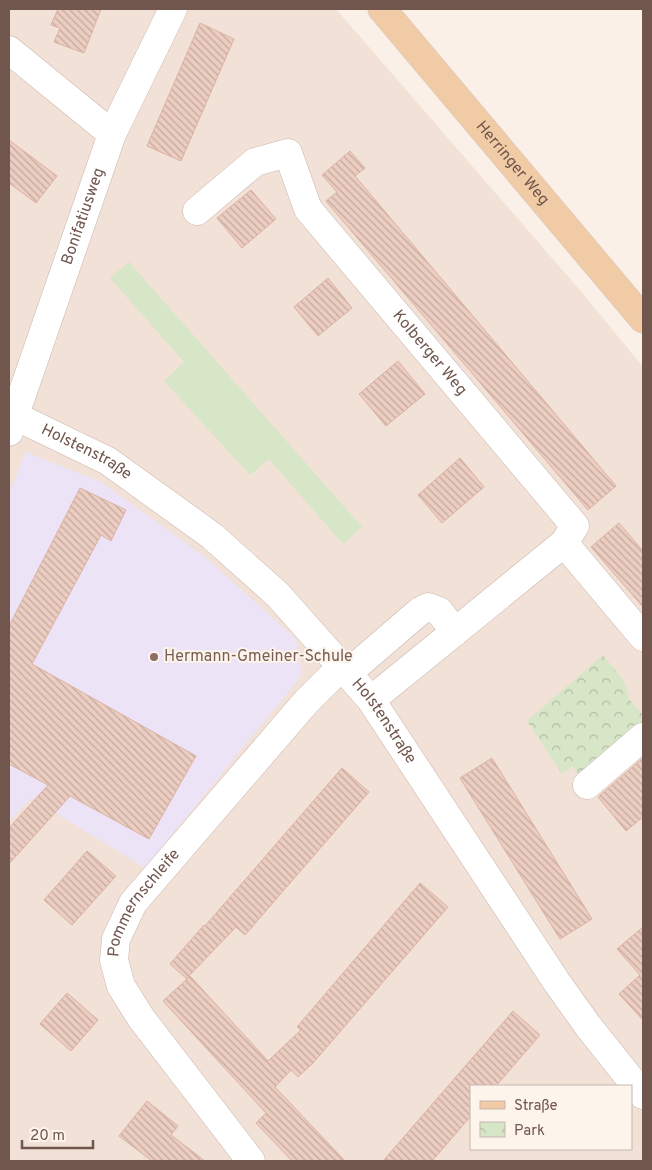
<svg xmlns="http://www.w3.org/2000/svg" width="652" height="1170" font-family="Overpass,sans-serif">
<style>
.residential{fill:#f1e1d6;fill-rule:evenodd}
.education{fill:#ede3f6}
.park{fill:url(#park-crowns)}
.garden{fill:#d7e6c7}
.building{fill:url(#building-back-hatch);stroke:#ddb2a3}
.lines{fill:none;stroke-linecap:round;stroke-linejoin:round}
.minor-casing{stroke:#cbb7ae;stroke-width:29}
.major-casing{stroke:#d4ccca;stroke-width:29}
.minor{stroke:#fff;stroke-width:28}
.major{stroke:#f1cba6;stroke-width:28}
.education-dot{fill:#8d6e63;stroke:#fdf4ec;stroke-width:2}
.labels{text-anchor:middle;dominant-baseline:central;stroke-width:4;stroke-linejoin:round;paint-order:stroke}
.street-label{font-size:16px;fill:#71564e;stroke:#fdf4ec}
.education-label{font-size:16px;fill:#785e54;stroke:#fdf4ec;text-anchor:start}
</style>
<defs>
<pattern id="park-crowns" width="20" height="18" patternUnits="userSpaceOnUse" patternTransform="scale(1.25)"><rect width="20" height="18" fill="#d7e6c7"/><path d="M2 6a3 3 0 1 1 6 0M12 15a3 3 0 1 1 6 0" fill="none" stroke="#b3bda4"/></pattern>
<pattern id="building-back-hatch" width="6" height="6" patternUnits="userSpaceOnUse" patternTransform="scale(1.25)"><rect width="6" height="6" fill="#eccdc1"/><path d="M-1 5l2 2M0 0l6 6M5-1l2 2" fill="none" stroke="#c4a99f"/></pattern>
</defs>
<rect width="100%" height="100%" fill="#faf0e7"/>
<path class="residential" d="M9 9H336L584 295 643 367V1161H9ZM471 1086H631V1149H471Z"/>
<path class="education" d="M26 452 101 482 205 557 296 639 302 675 145 868 31 798 9 821V494Z"/>
<path class="park" d="M603 655 624 681 629 699 643 715V729L582 778 572 766 562 774 527 721Z"/>
<path class="garden" d="M129 262 362 527 343 544 269 459 250 475 164 381 184 362 110 278Z"/>
<g class="building">
<path d="M58 9H101L84 53 54 42 60 28 51 25Z"/>
<path d="M200 23 234 39 181 161 147 146Z"/>
<path d="M9 140 57 176 36 203 9 183Z"/>
<path d="M350 151 365 168 355 176 616 486 588 510 326 201 337 192 322 175Z"/>
<path d="M251 190 276 219 242 248 217 218Z"/>
<path d="M328 278 352 308 318 336 294 307Z"/>
<path d="M398 361 425 394 386 426 359 394Z"/>
<path d="M460 458 484 487 442 523 418 495Z"/>
<path d="M80 488 126 510 111 541 101 535 32 664 196 756 149 839 70 796 9 864V828L48 785 9 764V626Z"/>
<path d="M619 523 643 551V607L591 547Z"/>
<path d="M492 758 592 919 560 939 460 778Z"/>
<path d="M643 758V817L626 831 598 797Z"/>
<path d="M342 768 369 792 245 935 236 927 187 978 190 976 268 1061 301 1030 297 1027 420 883 448 907 313 1063 298 1077 291 1070 275 1087 345 1161H292L256 1123 266 1113 163 1001 187 979 170 964 204 925 205 926Z"/>
<path d="M87 851 116 876 72 925 44 900Z"/>
<path d="M643 927V1020L619 994 640 975 617 949Z"/>
<path d="M67 993 98 1020 71 1051 40 1024Z"/>
<path d="M513 1011 540 1035 496 1086H471V1116L432 1161H383Z"/>
<path d="M147 1101 178 1126 171 1135 205 1161H152L119 1136Z"/>
</g>
<g class="lines">
<defs>
<g id="minor">
<path d="M9 50 112 134"/>
<path id="s1" d="M197 211 255 162 288 153 308 209 575 526 564 543 371 700"/>
<path id="s2" d="M15 416 108 461 212 536 278 595 371 700 556 981 588 1026 643 1095"/>
<path id="s3" d="M9 432 112 134 173 9"/>
<path d="M564 543 643 637"/>
<path d="M348 673 420 611 428 607 439 611 455 632"/>
<path d="M587 785 643 737"/>
<path id="s4" d="M251 1161 141 1018 121 986 114 960 116 939 133 903 306 702 342 666"/>
</g>
<g id="major">
<path id="s5" d="M382 9 643 319"/>
</g>
</defs>
<use href="#minor" class="minor-casing"/>
<use href="#major" class="major-casing"/>
<use href="#minor" class="minor"/>
<use href="#major" class="major"/>
</g>
<circle class="education-dot" cx="154" cy="657" r="5"/>
<g class="labels">
<g class="street-label">
<text stroke="none"><textPath href="#s5" startOffset="202">Herringer Weg</textPath></text>
<text stroke="none"><textPath href="#s3" startOffset="228">Bonifatiusweg</textPath></text>
<text stroke="none"><textPath href="#s1" startOffset="358">Kolberger Weg</textPath></text>
<text stroke="none"><textPath href="#s2" startOffset="80">Holstenstraße</textPath></text>
<text stroke="none"><textPath href="#s2" startOffset="485">Holstenstraße</textPath></text>
<text stroke="none"><textPath href="#s4" startOffset="311">Pommernschleife</textPath></text>
</g>
<g class="education-label">
<text x="164" y="657">Hermann-Gmeiner-Schule</text>
</g>
</g>
<rect width="652" height="1170" fill="none" stroke="#71564e" stroke-width="20"/>
<rect x="470" y="1085" width="162" height="65" fill="#fdf4ec" stroke="#c5b5ad"/>
<rect x="480" y="1101" width="25" height="8" fill="#f1cba6" stroke="#c5b5ad"/>
<text x="514" y="1110" font-size="15" fill="#71564e">Straße</text>
<rect x="480" y="1122" width="25" height="15" fill="url(#park-crowns)" stroke="#c5b5ad"/>
<text x="514" y="1135" font-size="15" fill="#71564e">Park</text>
<path d="M22 1140v8h71v-8" fill="none" stroke="#71564e" stroke-width="2.5"/>
<text x="30" y="1140" font-size="15" fill="#71564e" stroke="#fdf4ec" stroke-width="4" paint-order="stroke">20 m</text>
</svg>
